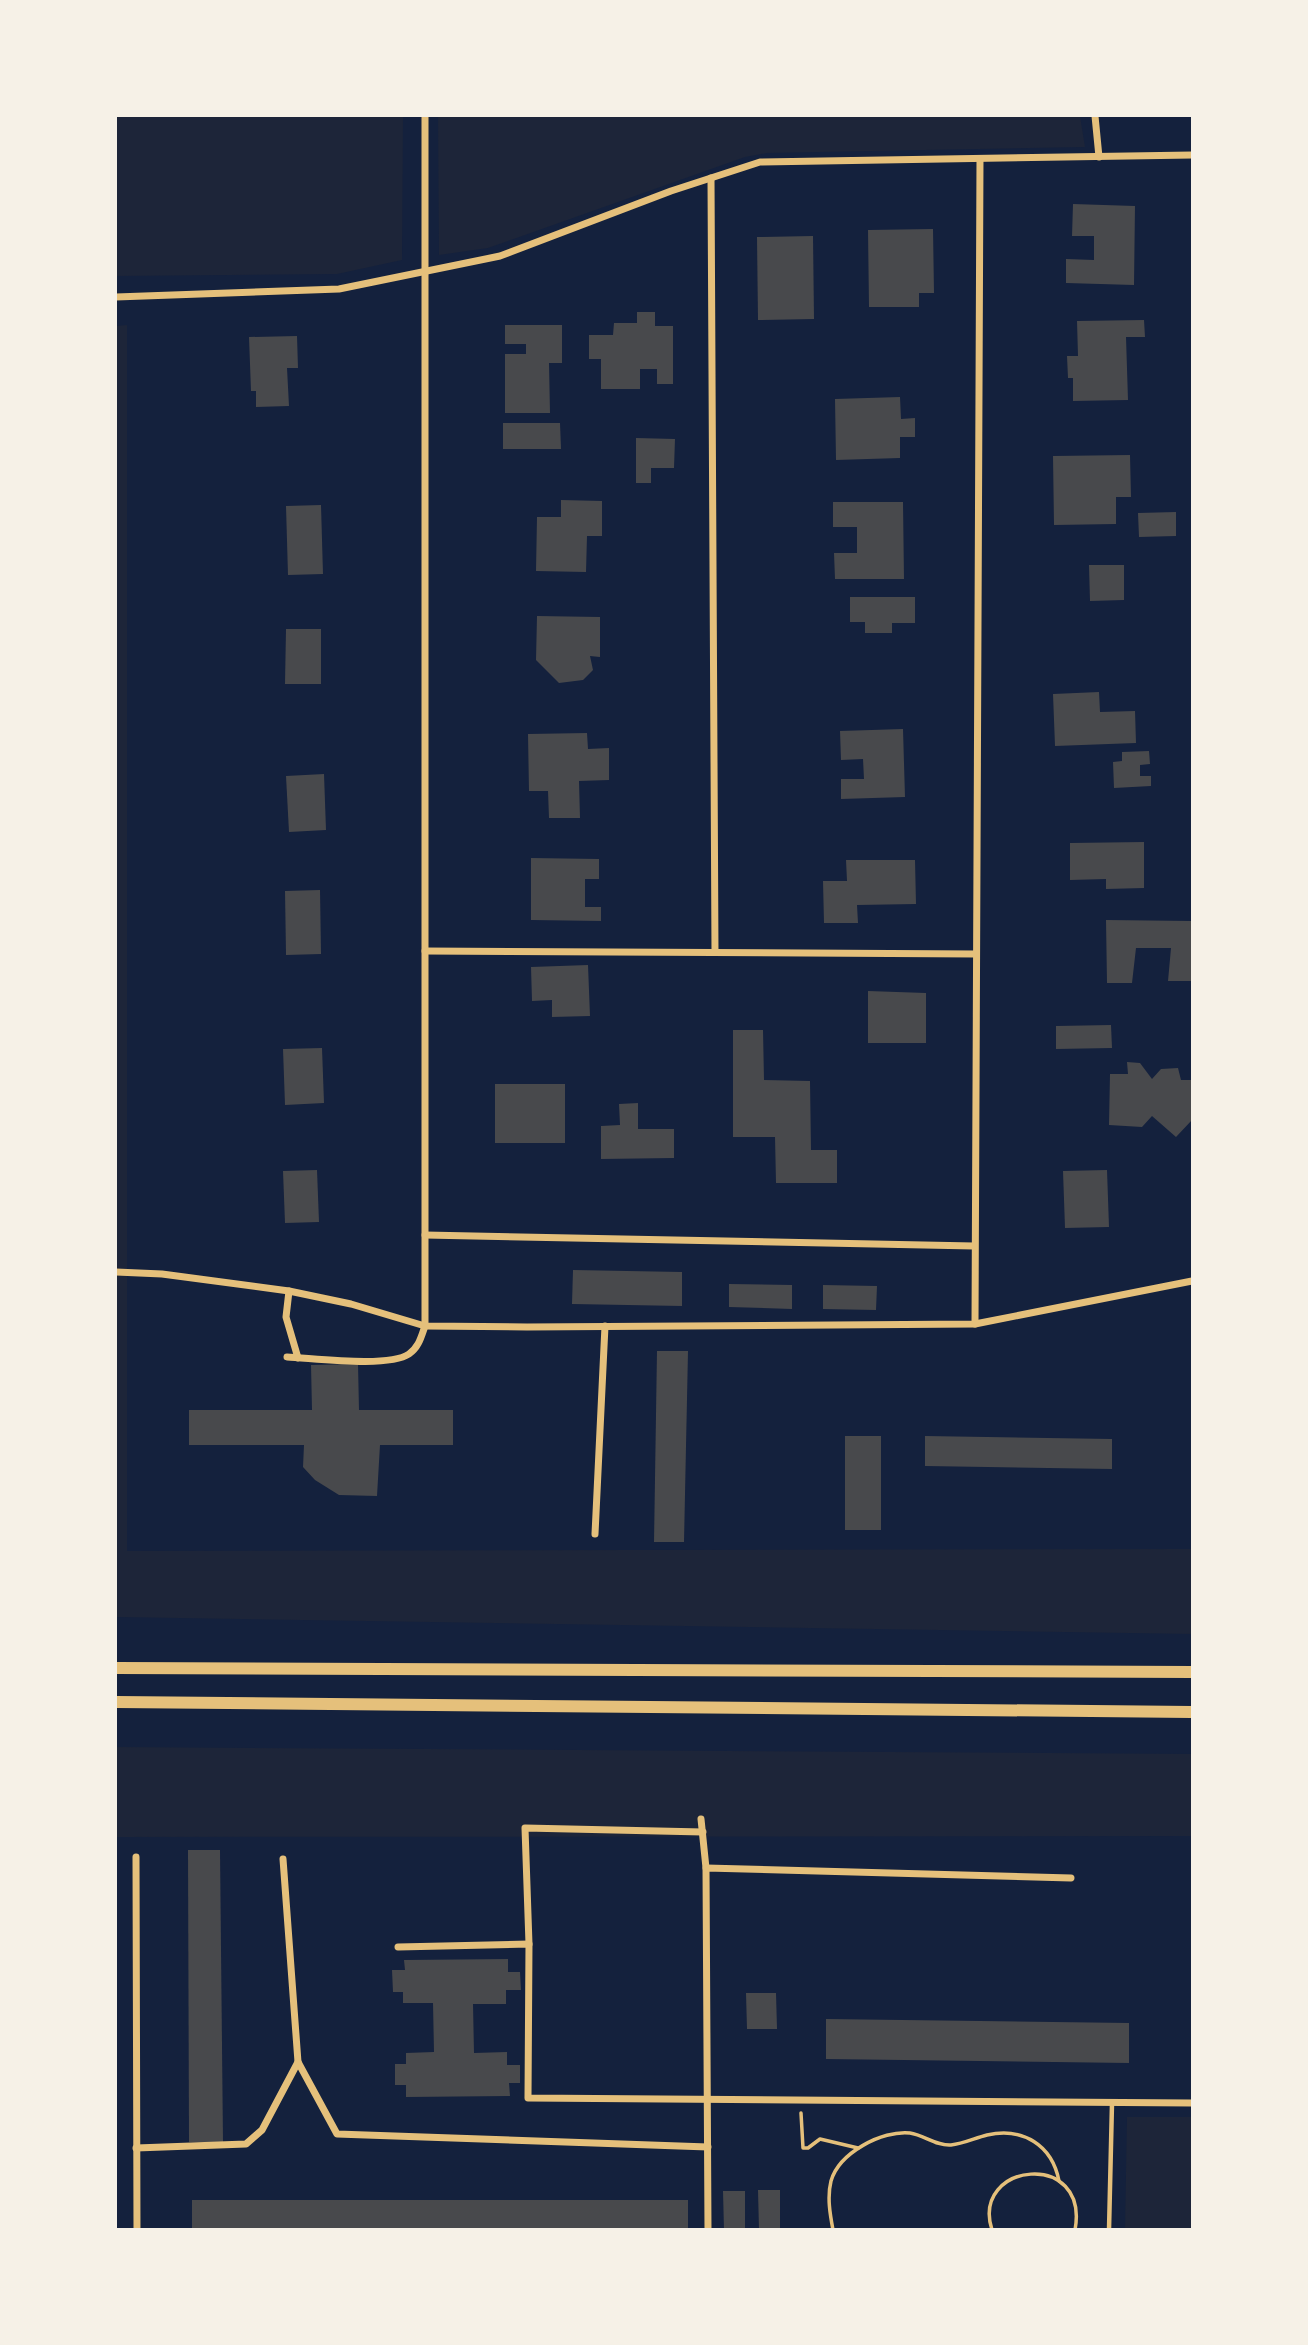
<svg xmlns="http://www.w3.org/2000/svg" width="1308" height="2345" font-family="Overpass,sans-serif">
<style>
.green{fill:#1d2539}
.building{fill:#48494c}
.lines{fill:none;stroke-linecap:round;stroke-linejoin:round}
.path{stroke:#e5c07b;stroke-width:3.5}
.service{stroke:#e5c07b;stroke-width:4.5}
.minor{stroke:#e5c07b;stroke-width:7}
.secondary{stroke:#e5c07b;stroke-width:12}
</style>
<rect width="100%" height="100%" fill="#14213d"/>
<g class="green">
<path d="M116 116H403L402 260 337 274 116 276Z"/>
<path d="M438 116H1080L1085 147 767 153 745 157 488 248 439 255Z"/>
<path d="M127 325V1551L1192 1549V1634L116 1617V326Z"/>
<path d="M116 1747 1192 1754V1836L116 1837Z"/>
<path d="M1127 2117H1192V2229H1125Z"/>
</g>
<g class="building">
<path d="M1073 204 1135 206 1134 285 1066 283V259L1094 260V236H1072Z"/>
<path d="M933 229 934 293H919V307H869L868 230Z"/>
<path d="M813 236 814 319 758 320 757 237Z"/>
<path d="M637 312H655V326H673V384H657V369H640V389H601V359H589V335H613L614 323H637Z"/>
<path d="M1144 320 1145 337H1126L1128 400 1073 401V378H1068L1067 356H1078L1077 321Z"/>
<path d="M505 325H562V363H549L550 413H505V354H526V344H505Z"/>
<path d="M297 336 298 368H287L289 406 256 407V391H251L249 337Z"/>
<path d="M900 397 901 419 915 418V437H900V458L836 460 835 399Z"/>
<path d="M503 423H560L561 449H503Z"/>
<path d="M636 438 675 439 674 468H651V483H636Z"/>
<path d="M1130 455 1131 497H1116V524L1054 525 1053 456Z"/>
<path d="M561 500 602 501V536H587L586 572 536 571 537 517H561Z"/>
<path d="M833 502H903L904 579H835L834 553H857V527H833Z"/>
<path d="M321 505 323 574 288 575 286 506Z"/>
<path d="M1176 512V536L1139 537 1138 513Z"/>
<path d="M1089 565H1124V600L1090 601Z"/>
<path d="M850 597H915V623H892V633H865V622H850Z"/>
<path d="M537 616 600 617V657L590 656 593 670 583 680 559 683 536 660Z"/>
<path d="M286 629H321V684H285Z"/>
<path d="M1099 692 1100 712 1135 711 1136 743 1055 746 1053 694Z"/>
<path d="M903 729 905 797 841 799V779H864L863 759 841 760 840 731Z"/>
<path d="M587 733 588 749 609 748V780L579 781 580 818H549L548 791H529L528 734Z"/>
<path d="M1149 751 1150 764 1140 765V776H1151V786L1114 788 1113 762 1122 761V752Z"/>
<path d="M324 774 326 830 289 832 286 776Z"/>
<path d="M1144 842V888L1106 889V879L1070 880V843Z"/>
<path d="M531 858 599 859V879H585V907H601V921L531 920Z"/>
<path d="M846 860H915L916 904 857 905 858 923H824L823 881H847Z"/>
<path d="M320 890 321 954 286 955 285 891Z"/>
<path d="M1106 920 1192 921V981H1168L1171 948H1136L1132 983H1107Z"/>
<path d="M588 965 590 1016 552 1017V1000L532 1001 531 967Z"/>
<path d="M868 991 926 993V1043H868Z"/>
<path d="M1111 1025 1112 1048 1056 1049V1026Z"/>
<path d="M733 1030H763L764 1080 810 1081 811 1150H837V1183H776L775 1137H733Z"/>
<path d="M322 1048 324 1103 285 1105 283 1049Z"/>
<path d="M1127 1062 1140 1063 1152 1079 1161 1069 1178 1068 1181 1080H1192V1120L1176 1137 1152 1116 1142 1127 1109 1125 1110 1074H1128Z"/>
<rect x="495" y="1084" width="70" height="59"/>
<path d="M638 1103V1129H674V1158L601 1159V1126L620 1125 619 1104Z"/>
<path d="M317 1170 319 1222 285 1223 283 1171Z"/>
<path d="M1107 1170 1109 1227 1065 1228 1063 1171Z"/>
<path d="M573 1270 682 1272V1306L572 1304Z"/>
<path d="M729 1284 792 1285V1309L729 1307Z"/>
<path d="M823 1285 877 1286 876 1310 823 1309Z"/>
<path d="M657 1351H688L684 1542H654Z"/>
<path d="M358 1364 359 1410H453V1445H380L377 1496 339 1495 315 1480 303 1467 304 1445H189V1410H312L311 1365Z"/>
<rect x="845" y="1436" width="36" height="94"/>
<path d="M925 1436 1112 1439V1469L925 1466Z"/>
<path d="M188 1850H220L223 2142H189Z"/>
<path d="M508 1959V1972H520L521 1990H506V2004H473L474 2053 507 2052V2065H520V2083H509L510 2096 406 2097V2085H395V2064H406V2053L434 2052 433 2003H403V1992H393L392 1970H405L404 1960Z"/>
<path d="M746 1993H776L777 2029H747Z"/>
<path d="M826 2019 1129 2023V2063L826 2059Z"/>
<path d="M758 2190H780V2230H759Z"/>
<path d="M723 2191H745V2230H724Z"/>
<rect x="192" y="2200" width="496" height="30"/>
</g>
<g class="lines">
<g class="path">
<path d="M801 2113 803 2148H808L820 2139 858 2148"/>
<path d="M833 2230C830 2214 827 2197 831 2181 839 2153 882 2130 910 2133 924 2135 936 2146 951 2145 963 2144 975 2138 987 2135 1023 2127 1052 2145 1059 2181"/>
<path d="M992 2230C970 2162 1090 2149 1075 2230"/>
</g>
<path class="service" d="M1109 2230 1112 2103"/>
<g class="minor">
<path d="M1095 116 1099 157"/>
<path d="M711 178 715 952"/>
<path d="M116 297 339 289 500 256 671 191 760 162 1192 155"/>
<path d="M425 951 976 954"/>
<path d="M425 1235 974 1246"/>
<path d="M116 1272 162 1274 289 1291 351 1304 425 1326 527 1327 975 1324 1192 1281"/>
<path d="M289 1291 286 1317 298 1358"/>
<path d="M975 1324 980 159"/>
<path d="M287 1357C313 1358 389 1368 409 1354 419 1347 421 1337 425 1326V116"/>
<path d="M595 1534 605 1326"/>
<path d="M701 1819 706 1868"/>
<path d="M136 1857 137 2230"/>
<path d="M283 1859 298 2062 337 2134 708 2147"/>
<path d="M529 1944 525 1828 703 1832"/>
<path d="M398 1947 529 1944 528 2098 1192 2103"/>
<path d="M136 2148 246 2144 262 2130 298 2062"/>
<path d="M708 2230 706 1868 1071 1878"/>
</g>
<g class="secondary">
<path d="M116 1668 1192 1672"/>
<path d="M116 1702 1192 1712"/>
</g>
</g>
<rect width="1308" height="2345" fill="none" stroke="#f6f1e7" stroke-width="234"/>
</svg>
